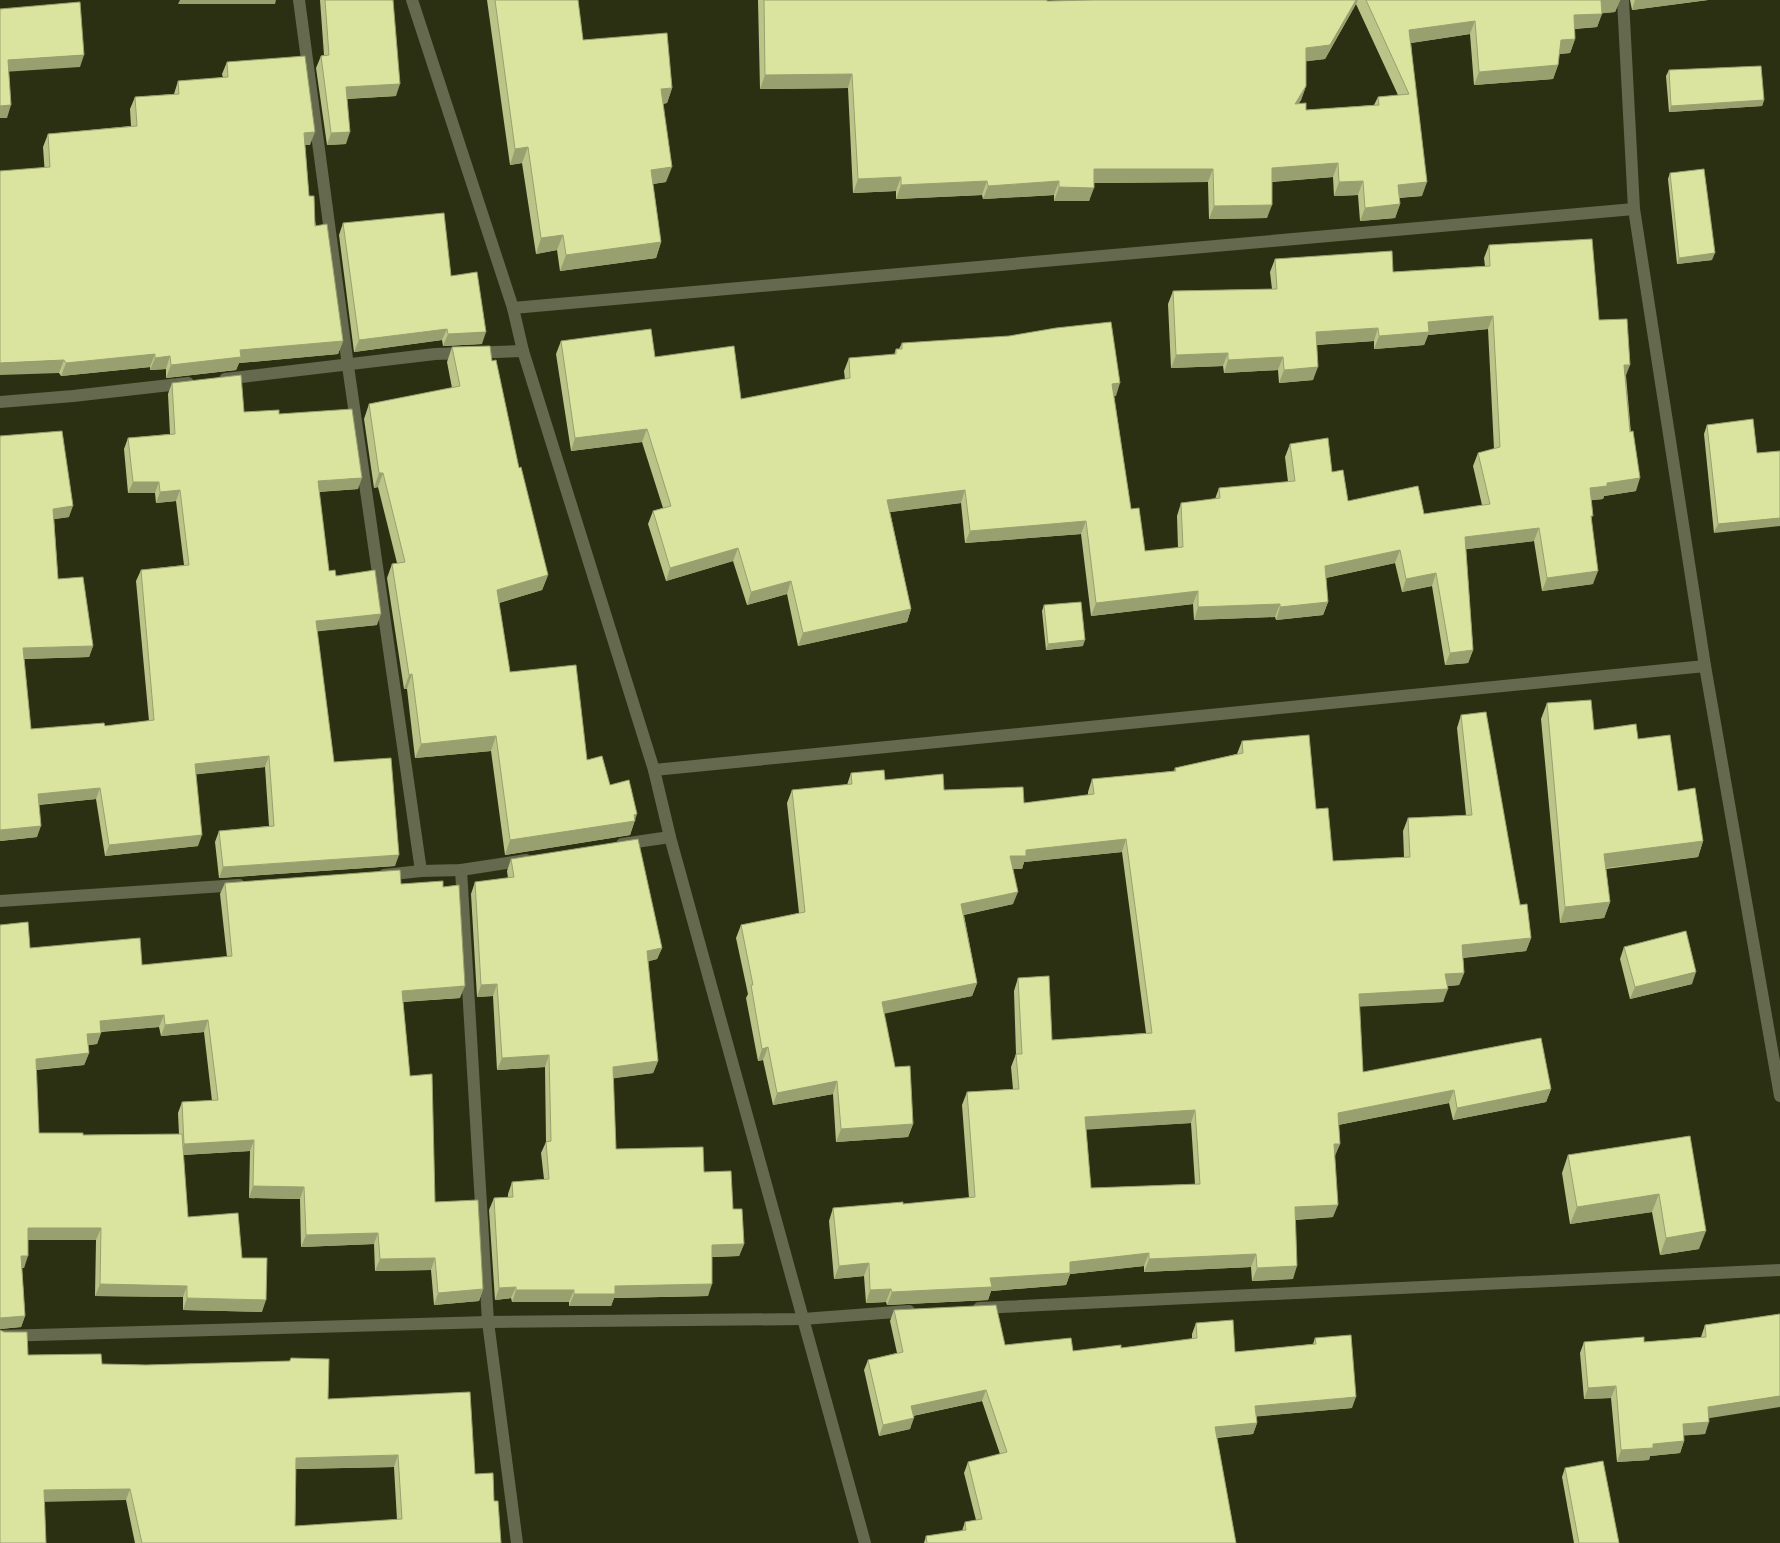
<svg xmlns="http://www.w3.org/2000/svg" width="1780" height="1543" font-family="Commissioner,sans-serif">
<style>
.lines{fill:none;stroke-linecap:round;stroke-linejoin:round}
.minor{stroke:#65694e;stroke-width:12}
.wall{fill:#bbc488;fill-rule:evenodd}
.shaded-wall{fill:#99a06f}
.building{fill:#dae49e;stroke:#99a06f;fill-rule:evenodd}
</style>
<rect width="100%" height="100%" fill="#2c3013"/>
<g class="lines">
<g class="minor">
<path d="M299 0 348 366 421 871"/>
<path d="M412 0 513 308 523 351 654 770 670 837 865 1543"/>
<path d="M1623 0 1634 209 1705 666 1780 1096"/>
<path d="M513 308 1634 209"/>
<path d="M225 379 435 354 523 351"/>
<path d="M0 402 73 396 188 383"/>
<path d="M654 770 1705 666"/>
<path d="M622 844 670 837"/>
<path d="M461 870 488 1322 517 1543"/>
<path d="M384 875 421 871 461 870 526 860"/>
<path d="M0 901 239 885"/>
<path d="M979 1308 1780 1270"/>
<path d="M0 1336 488 1322 803 1319 909 1311"/>
</g>
</g>
<g class="wall">
<path d="M320 0H393L396 96 347 99 346 144 327 145 316 68 321 56 324 55Z"/>
<path d="M487 0H578L583 40 672 88 667 103 663 104 666 182 653 184 661 242 656 258 560 271 557 250 536 254 522 163 510 165Z"/>
<path d="M758 0H1047V1L1094 0H1620L1615 12 1602 13 1597 27 1575 29V39L1570 53 1559 54 1558 65 1553 79 1474 85 1470 34 1411 43 1422 196 1399 198 1400 204 1395 218 1360 221 1358 195 1334 196 1333 177 1272 182 1267 218 1209 219 1208 182 1094 183 1089 201H1054V195L983 199 982 195 896 199V191L853 193 848 88 760 89ZM1356 4 1398 95 1378 97 1374 105 1306 110 1298 104 1301 100 1306 86V61L1325 59Z"/>
<path d="M1630 0H1708L1632 10Z"/>
<path d="M227 62 310 145H305L309 196 343 341 338 354 239 363 236 370 166 378V369L150 370V367L61 376 59 373 43 147 48 134 131 126 130 109 135 97 174 94 178 81 223 78 222 74Z"/>
<path d="M1669 70 1764 100 1762 106 1669 112 1666 76Z"/>
<path d="M1670 173 1712 260 1677 264 1668 179Z"/>
<path d="M343 223 451 276 482 344 443 346 442 340 354 352 339 235Z"/>
<path d="M1489 245 1599 320 1626 376 1636 491 1604 496 1603 499 1591 500 1593 584 1542 591 1534 541 1466 549 1473 650 1468 663 1445 665 1432 586 1402 592 1395 563 1326 578 1328 602 1323 615 1276 620 1275 617 1194 620 1193 604 1091 616 1081 534 965 543 961 503 890 512 911 609 907 622 798 646 787 594 747 605 733 561 666 581 648 524 653 511 663 508 642 442 571 451 556 354 561 341 655 357 741 399 845 379 844 371 849 358 894 355 896 349H899L902 343 1116 396H1114L1131 509 1145 551 1178 548 1177 516 1181 503 1215 499 1219 488 1288 482 1285 457 1290 444 1332 472 1348 501 1424 514 1482 505 1473 466 1478 453 1494 449 1488 329 1428 335 1424 345 1374 349V341L1317 345 1313 380 1279 383 1278 370 1224 373 1223 366 1171 368 1168 304 1173 291 1272 289 1270 272 1275 259 1393 272 1485 266 1484 258Z"/>
<path d="M452 347 492 361 519 468 548 575 542 590 499 603 510 672 587 760 610 785 635 820 630 835 505 855 491 751 415 758 407 689H404L387 578 392 564 397 563 378 487 374 488 364 419 369 404 452 388 447 362Z"/>
<path d="M172 383 244 412 279 414 358 489 319 492 329 571 336 576 377 625 317 631 334 762 395 866 219 878 215 842 219 831 269 826 265 767 196 774 198 846 105 856 96 799 39 805 37 837 0 841V436L69 517 54 519 58 579 93 646 89 657 24 659 31 729 105 726 149 721 136 581 141 570 184 565 176 501 156 503 155 493H128L124 449 128 438 170 434 168 394Z"/>
<path d="M1707 425 1757 453 1714 533 1704 434Z"/>
<path d="M1044 605 1083 646 1046 650 1042 611Z"/>
<path d="M1547 703 1594 730 1638 739 1678 791 1703 841 1698 857 1606 869 1610 902 1604 918 1560 923 1541 719Z"/>
<path d="M1461 715 1531 938 1526 951 1463 958 1464 973 1459 985 1447 986 1443 1002 1359 1006 1363 1072 1551 1089 1546 1102 1453 1120 1449 1103 1338 1125 1340 1144 1334 1156 1333 1217 1295 1220 1293 1279 1252 1281 1251 1267 1144 1272V1266L1070 1274 1066 1285 991 1291 988 1300 887 1305 886 1302 866 1303 864 1276 834 1279 829 1221 833 1208 903 1204 969 1198 962 1105 967 1092 1013 1089 1011 1067 1016 1054 1014 991 1018 978 1052 1040 1146 1033 1122 852 1024 862 1022 869H1013V904L964 915 977 983 972 996 884 1013 895 1067 913 1124 908 1137 836 1142 833 1094 773 1105 763 1060 758 1061 746 998 748 994 736 938 741 925 799 913 787 803 792 790 847 785 851 773 885 780 1024 803 1088 795V792L1092 779 1174 771 1175 768 1237 754 1242 741 1316 809 1333 861 1404 857 1403 831 1408 818 1466 815 1457 728ZM1191 1123 1195 1184 1091 1188 1086 1129Z"/>
<path d="M511 859 662 948 657 959 648 961 658 1061 653 1073 613 1078 616 1149 704 1172 733 1209 744 1244 739 1256 712 1257 708 1296 614 1298 611 1306H569V1302H512L511 1298 495 1300 489 1210 494 1198 508 1197V1194L512 1182 544 1179 541 1153 546 1142 545 1067 497 1070 493 996 477 997 471 894 475 882 508 878 507 871Z"/>
<path d="M225 883 401 884 443 887 460 998 403 1002 410 1076 435 1202 483 1289 479 1301 434 1305 431 1270 375 1271 374 1244 301 1247 300 1199 249 1198 250 1151 183 1155 188 1217 242 1258 262 1312 183 1310V1297L95 1296 96 1240H28L24 1268H22L25 1316 21 1327 0 1329 30 948 142 965 227 957 220 894ZM159 1027 161 1036 204 1032 212 1101 182 1102 178 1113 179 1134 83 1135 39 1133 36 1070 84 1065 89 1053 88 1045 97 1044 101 1032Z"/>
<path d="M1624 947 1692 984 1630 999 1620 959Z"/>
<path d="M1690 1136 1699 1249 1660 1255 1652 1212 1570 1224 1562 1173 1568 1155Z"/>
<path d="M894 1310 1005 1345 1073 1351 1121 1348 1192 1339V1334L1196 1323 1235 1352 1313 1344 1315 1338 1352 1408 1257 1416V1423L1253 1434 1217 1438 1236 1543H924L926 1536 962 1531 965 1522 976 1520 964 1473 968 1462 1000 1454 982 1401 913 1416 910 1429 879 1436 864 1370 868 1360 897 1353 890 1321Z"/>
<path d="M1780 1314 1709 1418 1705 1434 1684 1435V1441L1680 1453 1650 1456 1649 1460 1617 1462 1611 1398 1584 1399 1580 1353 1584 1342H1644L1701 1337 1705 1325Z"/>
<path d="M28 1355 102 1364 146 1365 289 1361 291 1358 328 1399 475 1474 494 1501 501 1543H135L126 1500ZM394 1467 397 1520 295 1526 296 1469Z"/>
<path d="M1565 1468 1619 1543H1574L1562 1477Z"/>
</g>
<g class="shaded-wall">
<path d="M180 0H276L275 4H178Z"/>
<path d="M1356 0H1358L1356 4 1325 59 1301 62 1306 48Z"/>
<path d="M1601 0H1620L1615 12 1596 14H1602L1597 27 1569 29 1574 15Z"/>
<path d="M1635 0H1708L1632 10Z"/>
<path d="M1475 21 1470 34 1404 44 1409 30Z"/>
<path d="M1575 39 1570 53 1556 54 1561 40Z"/>
<path d="M84 55 80 67 3 72 8 60Z"/>
<path d="M1558 65 1553 79 1474 85 1479 72Z"/>
<path d="M852 74 848 88 760 89 765 75Z"/>
<path d="M400 84 396 96 342 99 346 87Z"/>
<path d="M1306 86 1301 100 1290 118 1295 104Z"/>
<path d="M672 88 667 103 656 104 661 89Z"/>
<path d="M1764 100 1762 106 1669 112 1671 106Z"/>
<path d="M11 105 7 118H0V106Z"/>
<path d="M315 132 310 145H299L304 133Z"/>
<path d="M350 132 346 144 327 145 331 133Z"/>
<path d="M528 147 522 163 510 165 515 149Z"/>
<path d="M1338 163 1333 177 1267 182 1272 168Z"/>
<path d="M672 167 666 182 645 185 651 170Z"/>
<path d="M1094 169H1213L1208 182 1089 183Z"/>
<path d="M901 177 896 191 853 193 858 179Z"/>
<path d="M987 181 982 195 896 199 901 185Z"/>
<path d="M1059 181 1054 195 983 199 988 186Z"/>
<path d="M1363 181 1358 195 1334 196 1339 182Z"/>
<path d="M1427 182 1422 196 1393 198 1398 185Z"/>
<path d="M1059 187 1094 188 1089 201H1054Z"/>
<path d="M1400 204 1395 218 1360 221 1365 208Z"/>
<path d="M1272 205 1267 218 1209 219 1214 206Z"/>
<path d="M563 235 557 250 536 254 541 238Z"/>
<path d="M661 242 656 258 560 271 566 255Z"/>
<path d="M1715 253 1712 260 1677 264 1679 258Z"/>
<path d="M1493 316 1488 329 1428 335 1424 345 1374 349 1379 336 1428 322Z"/>
<path d="M1378 328 1374 341 1311 345 1316 332Z"/>
<path d="M447 329 442 340 354 352 359 340Z"/>
<path d="M486 332 482 344 443 346 448 334Z"/>
<path d="M343 341 338 354 239 363 236 370 166 378 171 365 240 350Z"/>
<path d="M1228 353 1223 366 1171 368 1176 355Z"/>
<path d="M155 354 150 367 61 376 66 363Z"/>
<path d="M170 356 166 369 150 370 155 358Z"/>
<path d="M1283 357 1278 370 1224 373 1228 360Z"/>
<path d="M64 360 59 373 0 375V363Z"/>
<path d="M1624 365H1630L1625 378Z"/>
<path d="M1318 367 1313 380 1279 383 1284 370Z"/>
<path d="M1120 383 1116 396 1108 397 1112 384Z"/>
<path d="M647 429 642 442 571 451 575 438Z"/>
<path d="M379 473H383L378 487 374 488Z"/>
<path d="M362 478 358 489 314 492 318 481Z"/>
<path d="M1640 478 1636 491 1604 496 1603 499 1585 501 1590 488 1607 483Z"/>
<path d="M133 482H159L155 493H128Z"/>
<path d="M180 490 176 501 156 503 160 492Z"/>
<path d="M965 490 961 503 883 513 887 500Z"/>
<path d="M73 506 69 517 49 520 53 509Z"/>
<path d="M1780 518V526L1714 533 1718 524Z"/>
<path d="M1086 521 1081 534 965 543 970 531Z"/>
<path d="M1539 528 1534 541 1460 550 1465 537Z"/>
<path d="M738 548 733 561 666 581 670 568Z"/>
<path d="M1400 550 1395 563 1320 579 1325 566Z"/>
<path d="M1598 571 1593 584 1542 591 1547 578Z"/>
<path d="M1436 573 1432 586 1402 592 1406 579Z"/>
<path d="M548 575 542 590 491 605 497 590Z"/>
<path d="M791 581 787 594 747 605 751 592Z"/>
<path d="M1198 591 1193 604 1091 616 1096 603Z"/>
<path d="M1328 602 1323 615 1276 620 1280 607Z"/>
<path d="M1280 604 1275 617 1194 620 1198 607Z"/>
<path d="M911 609 907 622 798 646 803 633Z"/>
<path d="M381 614 377 625 312 632 316 621Z"/>
<path d="M1085 640 1083 646 1046 650 1048 644Z"/>
<path d="M93 646 89 657 19 659 23 648Z"/>
<path d="M1473 650 1468 663 1445 665 1450 653Z"/>
<path d="M412 674 407 689H404L409 675Z"/>
<path d="M496 736 491 751 415 758 421 744Z"/>
<path d="M269 756 265 767 191 775 195 764Z"/>
<path d="M100 788 96 799 34 805 38 794Z"/>
<path d="M637 814 630 835 505 855 510 840Z"/>
<path d="M41 826 37 837 0 841V830Z"/>
<path d="M202 835 198 846 105 856 109 845Z"/>
<path d="M1126 839 1122 852 1024 862 1022 869H1005L1010 856 1026 850Z"/>
<path d="M1703 841 1698 857 1598 869 1604 854Z"/>
<path d="M399 855 395 866 219 878 223 867Z"/>
<path d="M1018 892 1013 904 957 916 961 904Z"/>
<path d="M1610 902 1604 918 1560 923 1565 907Z"/>
<path d="M1531 938 1526 951 1458 958 1462 945Z"/>
<path d="M662 948 657 959 643 963 647 951Z"/>
<path d="M1696 972 1692 984 1630 999 1635 987Z"/>
<path d="M1464 973 1459 985 1440 987 1445 974Z"/>
<path d="M977 983 972 996 878 1015 882 1002Z"/>
<path d="M497 984 493 996 477 997 481 985Z"/>
<path d="M465 986 460 998 398 1002 402 991Z"/>
<path d="M1448 989 1443 1002 1354 1007 1359 994Z"/>
<path d="M164 1015 159 1027 95 1032 100 1021Z"/>
<path d="M208 1020 204 1032 161 1036 165 1025Z"/>
<path d="M101 1033 97 1044 82 1046 87 1034Z"/>
<path d="M768 1047 763 1060 758 1061 762 1049Z"/>
<path d="M89 1053 84 1065 31 1070 36 1059Z"/>
<path d="M549 1055 545 1067 497 1070 502 1058Z"/>
<path d="M658 1061 653 1073 609 1079 613 1067Z"/>
<path d="M837 1081 833 1094 773 1105 777 1093Z"/>
<path d="M1551 1089 1546 1102 1453 1120 1457 1108Z"/>
<path d="M1454 1090 1449 1103 1333 1126 1338 1113Z"/>
<path d="M1195 1110 1191 1123 1081 1130 1085 1117Z"/>
<path d="M913 1124 908 1137 836 1142 841 1129Z"/>
<path d="M254 1140 250 1151 180 1155 184 1144Z"/>
<path d="M1334 1144H1340L1335 1156 1329 1157Z"/>
<path d="M253 1186 304 1187 300 1199 249 1198Z"/>
<path d="M1659 1194 1652 1212 1570 1224 1577 1207Z"/>
<path d="M1338 1205 1333 1217 1290 1220 1295 1207Z"/>
<path d="M28 1228H101L96 1240H23Z"/>
<path d="M1706 1231 1699 1249 1660 1255 1666 1238Z"/>
<path d="M378 1233 374 1244 301 1247 306 1235Z"/>
<path d="M744 1244 739 1256 707 1257 712 1245Z"/>
<path d="M1149 1253 1144 1266 1070 1274 1066 1285 991 1291 988 1300 887 1305 892 1292 990 1278 1070 1262Z"/>
<path d="M1256 1254 1251 1267 1144 1272 1149 1259Z"/>
<path d="M21 1256H28L24 1268 17 1267Z"/>
<path d="M435 1258 431 1270 375 1271 380 1259Z"/>
<path d="M869 1263 864 1276 834 1279 839 1266Z"/>
<path d="M1297 1266 1293 1279 1252 1281 1257 1268Z"/>
<path d="M100 1284 187 1286 183 1297 95 1296Z"/>
<path d="M712 1284 708 1296 614 1298 611 1306H569L574 1294 615 1286Z"/>
<path d="M516 1287 511 1298 495 1300 499 1288Z"/>
<path d="M483 1289 479 1301 434 1305 438 1293Z"/>
<path d="M891 1289 886 1302 866 1303 870 1290Z"/>
<path d="M516 1290H574L569 1302H512Z"/>
<path d="M187 1298 266 1300 262 1312 183 1310Z"/>
<path d="M25 1316 21 1327 0 1329V1317Z"/>
<path d="M1616 1386 1611 1398 1584 1399 1588 1388Z"/>
<path d="M986 1390 982 1401 907 1417 911 1406Z"/>
<path d="M1780 1396V1407L1704 1419 1708 1407Z"/>
<path d="M1356 1397 1352 1408 1251 1417 1255 1406Z"/>
<path d="M914 1418 910 1429 879 1436 883 1425Z"/>
<path d="M1709 1422 1705 1434 1679 1436 1683 1424Z"/>
<path d="M1257 1423 1253 1434 1211 1438 1215 1427Z"/>
<path d="M1684 1441 1680 1453 1650 1456 1649 1460 1617 1462 1621 1450 1653 1444Z"/>
<path d="M398 1455 394 1467 291 1469 296 1458Z"/>
<path d="M130 1489 126 1500 40 1502 44 1490Z"/>
</g>
<g class="building">
<path d="M325 0H393L400 84 346 87 350 132 331 133 321 56 329 55Z"/>
<path d="M495 0H578L583 40 667 33 672 88 661 89 672 167 651 170 661 242 566 255 563 235 541 238 528 147 515 149Z"/>
<path d="M764 0H1047V1L1094 0H1356L1330 45 1306 48V86L1295 104 1306 103V110L1379 105 1378 97 1409 94 1366 0H1604H1601L1602 14 1574 15 1575 39 1561 40 1558 65 1479 72 1475 21 1409 30 1427 182 1398 185 1400 204 1365 208 1363 181 1339 182 1338 163 1272 168V205L1214 206 1213 169H1094V188L1059 187V181L988 186 987 181 901 185V177L858 179 852 74 765 75Z"/>
<path d="M80 2 84 55 8 60 11 105 0 106V9Z"/>
<path d="M305 56 315 132 304 133 309 196H314L315 226 327 224 343 341 240 350 241 357 171 365 170 356 155 358V354L66 363 64 360 0 363V171L50 167 48 134 137 126 135 97 179 94 178 81 228 77 227 62Z"/>
<path d="M1761 66 1764 100 1671 106 1669 70Z"/>
<path d="M1704 169 1715 253 1679 258 1670 173Z"/>
<path d="M444 213 451 276 477 272 486 332 448 334 447 329 359 340 343 223Z"/>
<path d="M1592 239 1599 320 1627 319 1630 365H1624L1630 432 1633 431 1640 478 1607 483V486L1590 488 1593 516H1591L1598 571 1547 578 1539 528 1465 537 1473 650 1450 653 1436 573 1406 579 1400 550 1325 566 1328 602 1280 607V604L1198 607V591L1096 603 1086 521 970 531 965 490 887 500 911 609 803 633 791 581 751 592 738 548 670 568 653 511 671 506 647 429 575 438 561 341 651 329 655 357 734 346 741 399 850 378 849 358 896 354V349H902V343L1009 336 1056 328 1111 322 1120 383 1112 384 1131 509 1139 508 1145 551 1183 547 1181 503 1220 498 1219 488 1295 481 1290 444 1328 438 1332 472 1343 470 1348 501 1418 486 1424 514 1490 504 1478 453 1500 447 1493 316 1428 322 1429 332 1379 336 1378 328 1316 332 1318 367 1284 370 1283 357 1228 360V353L1176 355 1173 291 1277 289 1275 259 1392 251 1393 272 1490 266 1489 245Z"/>
<path d="M490 346 492 361 496 360 519 468 521 467 548 575 497 590 510 672 576 665 587 760 602 756 610 785 629 780 637 814 634 815 635 821 510 840 496 736 421 744 412 674 409 675 392 564 405 562 383 473H379L369 404 460 386 452 347Z"/>
<path d="M241 375 244 412 279 410V414L352 409 362 478 318 481 329 571 335 570 336 576 375 570 381 614 316 621 334 762 391 758 399 855 223 867 219 831 274 826 269 756 195 764 202 835 109 845 100 788 38 794 41 826 0 830V436L62 431 73 506 53 509 58 579 83 577 93 646 23 648 31 729 104 723 105 726 154 720 141 570 189 565 180 490 160 492 159 482H133L128 438 175 434 172 383Z"/>
<path d="M1753 419 1757 453 1780 451V518L1718 524 1707 425Z"/>
<path d="M1081 602 1085 640 1048 644 1044 605Z"/>
<path d="M1591 700 1594 730 1636 724 1638 739 1670 735 1678 791 1695 788 1703 841 1604 854 1610 902 1565 907 1547 703Z"/>
<path d="M1486 712 1520 905 1527 904 1531 938 1462 945 1464 973 1445 974 1448 989 1359 994 1363 1072 1541 1038 1551 1089 1457 1108 1454 1090 1338 1113 1340 1144H1334L1338 1205 1295 1207 1297 1266 1257 1268 1256 1254 1149 1259V1253L1070 1262V1273L990 1278 992 1287 892 1292 891 1289 870 1290 869 1263 839 1266 833 1208 903 1202V1204L975 1197 967 1092 1019 1089 1016 1054H1022L1018 978 1049 976 1052 1040 1152 1033 1126 839 1026 850V856H1010L1018 892 961 904 977 983 882 1002 895 1067 910 1066 913 1124 841 1129 837 1081 777 1093 768 1047 762 1049 751 985H753L741 925 805 912 792 790 852 784 851 773 884 770 885 780 943 774 944 790 1023 787 1024 803 1094 794 1092 779 1176 771 1175 768 1243 753 1242 741 1309 735 1316 809 1328 808 1333 861 1410 857 1408 818 1472 815 1461 715ZM1195 1110 1200 1184 1091 1188 1085 1117Z"/>
<path d="M638 839 662 948 647 951 658 1061 613 1067 616 1149 703 1147 704 1172 731 1171 733 1209H742L744 1244 712 1245V1284L615 1286V1294H574V1290H516V1287L499 1288 494 1198 513 1197 512 1182 549 1179 546 1142 551 1141 549 1055 502 1058 497 984 481 985 475 882 514 877 511 859Z"/>
<path d="M400 870 401 884 443 881V887L459 885 465 986 402 991 410 1076 432 1074 435 1202 478 1200 483 1289 438 1293 435 1258 380 1259 378 1233 306 1235 304 1187 253 1186 254 1140 184 1144 182 1102 218 1100 208 1020 165 1025 164 1015 100 1021 101 1033 87 1034 89 1053 36 1059 39 1133H83V1135L182 1134 188 1217 238 1213 242 1258H267L266 1300 187 1298V1286L100 1284 101 1228H28V1256H21L25 1316 0 1318V925L28 922 30 948 140 938 142 965 232 956 225 883Z"/>
<path d="M1686 931 1696 972 1635 987 1624 947Z"/>
<path d="M1690 1136 1706 1231 1666 1238 1659 1194 1577 1207 1568 1155Z"/>
<path d="M996 1305 1005 1345 1071 1338 1073 1351 1121 1345V1348L1197 1338 1196 1323 1233 1320 1235 1352 1316 1344 1315 1338 1351 1335 1356 1397 1255 1406 1257 1423 1215 1427 1236 1543H927L926 1536 966 1530 965 1522 982 1519 968 1462 1007 1452 986 1390 911 1406 914 1418 883 1425 868 1360 903 1352 894 1310Z"/>
<path d="M1780 1314V1396L1708 1407 1709 1422 1683 1424 1684 1441 1653 1444V1448L1621 1450 1616 1386 1588 1388 1584 1342 1644 1337V1342L1706 1337 1705 1325Z"/>
<path d="M0 1330 4 1332H27L28 1355 101 1354 102 1364 146 1365 290 1361 291 1358 329 1359 328 1399 470 1392 475 1474 493 1473 494 1501H498L501 1543H142L130 1489 44 1490 46 1543H0ZM398 1455 402 1519 295 1526 296 1458Z"/>
<path d="M1603 1461 1619 1543H1579L1565 1468Z"/>
</g>
</svg>
